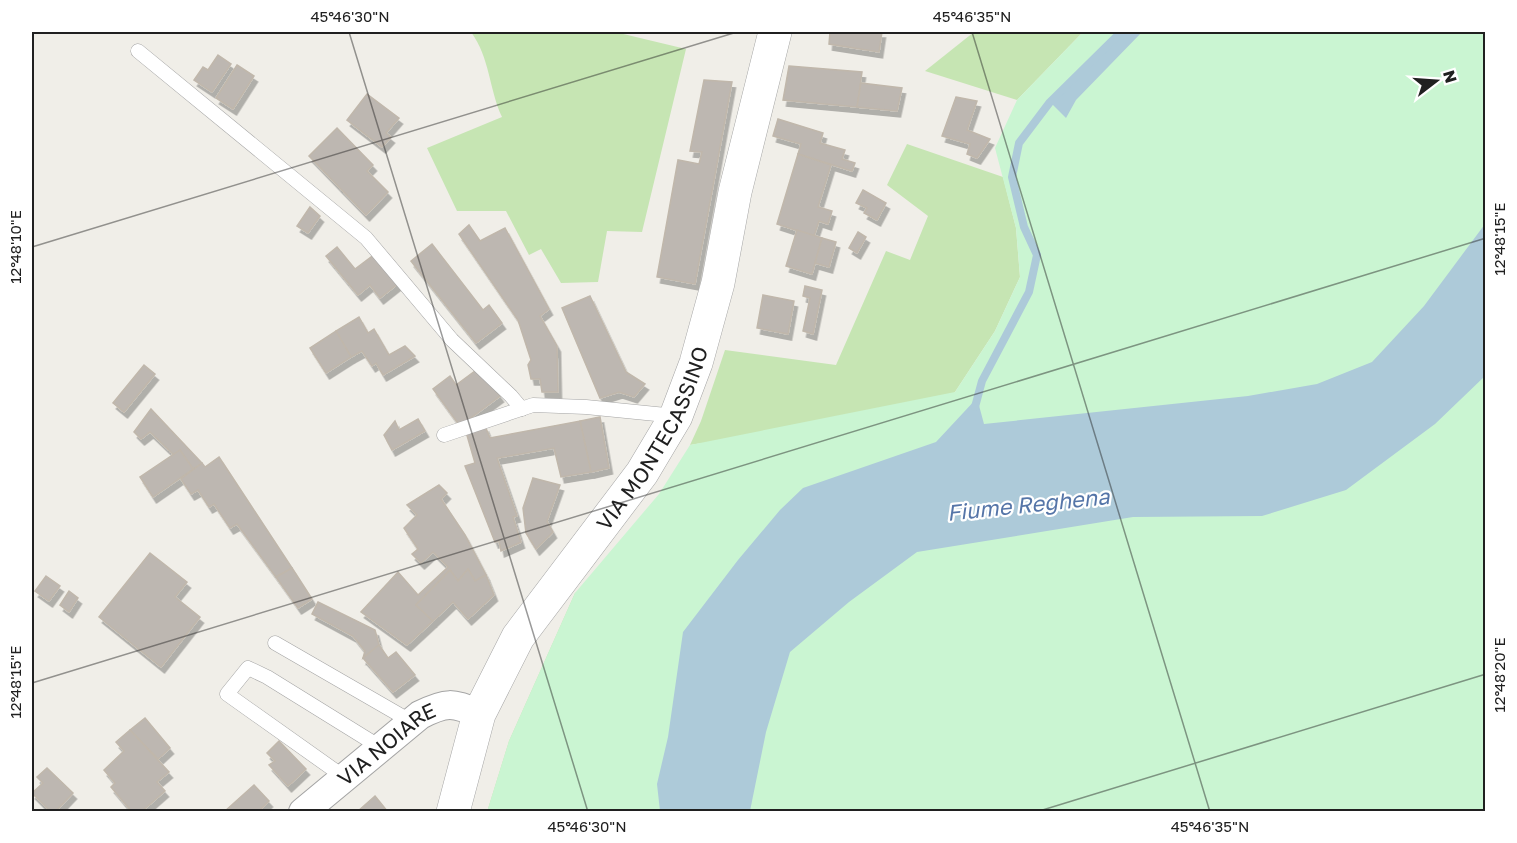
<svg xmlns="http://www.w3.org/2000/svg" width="1517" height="843" font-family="'Golos Text',sans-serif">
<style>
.grass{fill:#c6e5b3}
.park{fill:#caf5d2}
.water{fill:#adcad9}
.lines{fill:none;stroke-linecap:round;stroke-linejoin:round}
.stream{stroke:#adcad9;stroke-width:8}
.building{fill:#bdb7b1;stroke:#c0b7ab;stroke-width:1.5;filter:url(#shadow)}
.service-casing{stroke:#a4a4a4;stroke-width:15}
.minor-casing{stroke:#a4a4a4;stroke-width:30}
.tertiary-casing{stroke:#a4a4a4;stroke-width:34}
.service{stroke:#fff;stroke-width:14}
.minor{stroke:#fff;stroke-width:28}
.tertiary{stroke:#fff;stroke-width:33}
.ticks{fill:none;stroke:#202020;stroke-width:1.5;stroke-opacity:0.45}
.labels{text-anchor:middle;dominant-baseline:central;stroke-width:4.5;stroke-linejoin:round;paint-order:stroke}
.street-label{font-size:21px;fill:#202020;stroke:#fff}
.water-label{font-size:22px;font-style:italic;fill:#5575a8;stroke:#fff}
.neatline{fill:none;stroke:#202020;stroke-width:2}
.ticks-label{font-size:15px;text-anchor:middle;fill:#202020}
</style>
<defs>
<filter id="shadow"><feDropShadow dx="3.5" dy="6" stdDeviation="0" flood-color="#0004"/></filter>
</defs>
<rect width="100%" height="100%" fill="#f0eee8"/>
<g class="grass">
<path d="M471 32H615L686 49 642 232 607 231 598 282 561 283 541 249 529 255 506 211H457L427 148 502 117C489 89 490 58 471 32Z"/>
<path d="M974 32H1083L1017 100 925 71Z"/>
<path d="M907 144 1003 177 1016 228 1020 277 995 331 955 392 487 812 509 741 575 593 594 583 702 443 690 445 701 421 725 350 836 365 886 251 910 260 928 216 887 185Z"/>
</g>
<path class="park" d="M1083 32H1485V811L487 812 509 741 575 593 659 494 690 445 955 392 995 331 1020 277 1016 228 995 148 1017 100Z"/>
<g class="water">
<path d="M1121 32H1142L1076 100 1066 118 1050 102Z"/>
<path d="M1485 224V376L1435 424 1346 490 1262 516 1133 517 917 552 849 602 790 652 766 732 750 811H660L657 784 668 737 683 632 738 560 780 510 803 488 936 442 977 398 984 424 1248 396 1317 384 1372 362 1424 306Z"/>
</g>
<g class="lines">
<path class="stream" d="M975 407 982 381 1029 292 1037 255 1024 227 1012 177 1019 143 1050 102 1121 32"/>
</g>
<g class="building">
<path d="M830 32H882L879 52 829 44Z"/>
<path d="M218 55 231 64 212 92 194 80 203 67 208 70Z"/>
<path d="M237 65 254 76 233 109 216 98Z"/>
<path d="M789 66 862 72 857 107 783 100Z"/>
<path d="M704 80 732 82 695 284 657 277 678 160 699 164 702 152 690 151Z"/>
<path d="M861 83 902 88 897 111 857 107Z"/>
<path d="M367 94 399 118 386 133 391 137 382 147 347 120Z"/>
<path d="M956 97 977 101 967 130 990 139 977 158 967 154 970 144 942 136Z"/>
<path d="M778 119 823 133 820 143 845 150 842 159 855 163 852 171 798 154 801 144 773 136Z"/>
<path d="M337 128 373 165 367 171 388 192 366 215 309 156Z"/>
<path d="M798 154 831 165 818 207 832 211 828 224 819 221 814 236 777 224Z"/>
<path d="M863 190 886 203 877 220 864 213 867 208 856 203Z"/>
<path d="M310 207 320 216 308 233 297 226Z"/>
<path d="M469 225 480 241 505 228 549 309 540 316 557 346 558 392H542L540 379H531L528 365 531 360 518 320 459 234Z"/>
<path d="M797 230 822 238 812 274 786 266Z"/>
<path d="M858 232 866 237 857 253 849 248Z"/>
<path d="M822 238 836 242 829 267 815 263Z"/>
<path d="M432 244 483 310 489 305 502 323 476 343 411 261Z"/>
<path d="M337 247 355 269 375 254 399 283 380 298 370 285 358 295 326 256Z"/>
<path d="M805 286 822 290 813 334 803 331 810 298 803 296Z"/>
<path d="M763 295 794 301 788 334 757 328Z"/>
<path d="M590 296 626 372 645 384 634 397 619 392 600 398 562 308Z"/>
<path d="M359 317 368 333 374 329 389 355 405 346 415 356 383 375 376 363 372 366 362 351 351 357 336 331Z"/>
<path d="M336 331 351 357 326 373 310 348Z"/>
<path d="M144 365 155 374 124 412 113 403Z"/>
<path d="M479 368 500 396 460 426 433 389 450 376 456 385Z"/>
<path d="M151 409 202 463 193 469 180 450 174 455 150 432 141 439 134 432Z"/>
<path d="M600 417 609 468 591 472 580 421Z"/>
<path d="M418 419 425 431 392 450 384 435 395 421 399 430Z"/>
<path d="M580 421 591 472 561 477 554 448 497 458 517 516 513 517 521 542 501 551 499 541 495 542 465 466 475 463 466 432 485 426 490 438Z"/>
<path d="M180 450 193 469 153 497 140 477Z"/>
<path d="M219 457 292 568 276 577 237 524 230 528 214 504 209 507 198 490 191 494 181 479 202 463 205 467Z"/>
<path d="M533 478 560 485 547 521 553 532 536 549 526 533 523 508Z"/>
<path d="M439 485 447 493 441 499 465 535 486 575 475 581 468 569 458 581 450 570 416 605 433 621 407 645 361 612 398 572 418 595 448 567 433 552 421 563 412 554 418 549 404 528 417 515 407 505Z"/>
<path d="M150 553 187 582 175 597 200 617 161 667 99 617Z"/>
<path d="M292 568 312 599 298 608 276 577Z"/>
<path d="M468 569 475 581 486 575 494 595 468 619 453 602 433 621 416 605 450 570 458 581Z"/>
<path d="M46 576 60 586 49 601 35 591Z"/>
<path d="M69 591 78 598 69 612 60 605Z"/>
<path d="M318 602 375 630 379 645 363 658 365 651 353 636 312 614Z"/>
<path d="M379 645 388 658 396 652 415 675 393 692 363 658Z"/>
<path d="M145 718 170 748 158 759 130 730Z"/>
<path d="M130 730 169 772 157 782 165 791 141 812H132L111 787 115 783 104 770 124 751 116 742Z"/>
<path d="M279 741 306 769 288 786 269 765 275 761 267 753Z"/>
<path d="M47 768 73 793 55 812H51L32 793 43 783 37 777Z"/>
<path d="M254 785 269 801 258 812H224Z"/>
<path d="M375 796 388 812H357Z"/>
</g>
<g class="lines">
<defs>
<g id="service">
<path d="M138 51 366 238 452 340 511 396 522 409"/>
<path d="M444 435 533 405 586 407 676 416"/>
<path d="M275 643 412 722"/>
<path d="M344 777 227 694 248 668 267 677 380 747"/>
</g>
<g id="minor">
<path id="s1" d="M303 812 420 715C446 702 453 702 479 714"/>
</g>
<g id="tertiary">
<path id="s2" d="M453 812 479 714 518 637 642 473 676 416 696 363 718 283 735 192 775 32"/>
</g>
</defs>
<use href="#service" class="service-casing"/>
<use href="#minor" class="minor-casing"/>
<use href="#tertiary" class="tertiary-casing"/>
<use href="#service" class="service"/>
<use href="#minor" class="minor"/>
<use href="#tertiary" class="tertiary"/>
</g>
<path class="ticks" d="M349 32 588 812M972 32 1210 812M32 247 737 32M32 683 1486 238M1036 812 1486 674"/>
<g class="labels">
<g class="street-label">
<text stroke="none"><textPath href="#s2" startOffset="429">VIA MONTECASSINO</textPath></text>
<text stroke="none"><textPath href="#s1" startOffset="108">VIA NOIARE</textPath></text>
</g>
<g class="water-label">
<text transform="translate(1028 504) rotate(-6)">Fiume Reghena</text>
</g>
</g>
<rect width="1517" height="843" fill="none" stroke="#ffffff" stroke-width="66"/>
<g transform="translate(1436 81) rotate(73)" stroke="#ffffff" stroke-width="4.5" paint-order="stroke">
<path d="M0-4.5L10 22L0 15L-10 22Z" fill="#202020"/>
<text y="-9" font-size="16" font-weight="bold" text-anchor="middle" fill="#202020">N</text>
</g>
<rect x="33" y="33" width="1451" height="777" class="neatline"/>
<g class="ticks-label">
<text x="350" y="22">45°46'30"N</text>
<text x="972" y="22">45°46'35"N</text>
<text transform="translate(1500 239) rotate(-90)" y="5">12°48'15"E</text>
<text transform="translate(16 247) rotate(-90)" y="5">12°48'10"E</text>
<text transform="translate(1500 675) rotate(-90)" y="5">12°48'20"E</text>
<text transform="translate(16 682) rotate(-90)" y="5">12°48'15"E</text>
<text x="587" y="832">45°46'30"N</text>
<text x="1210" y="832">45°46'35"N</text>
</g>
</svg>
